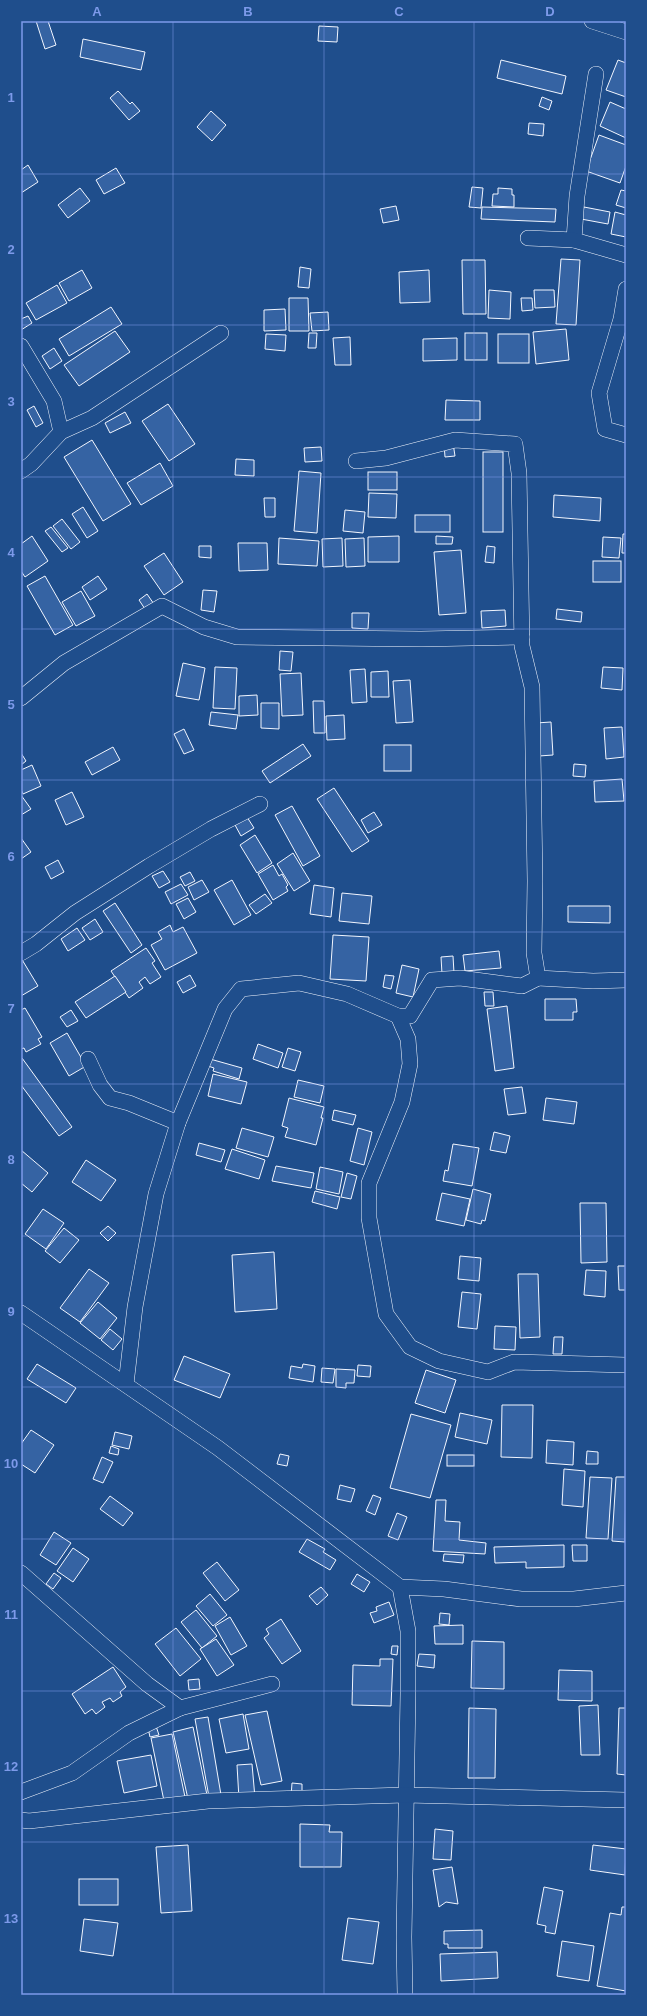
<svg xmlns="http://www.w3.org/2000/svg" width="647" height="2016" font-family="Helvetica,sans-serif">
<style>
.building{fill:#3563a3;stroke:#f2f6ff}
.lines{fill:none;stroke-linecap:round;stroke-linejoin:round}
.minor-casing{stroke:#f2f6ff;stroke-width:16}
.minor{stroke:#1f4e8c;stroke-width:15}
.grid{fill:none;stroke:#7d9aea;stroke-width:1;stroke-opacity:0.55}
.neatline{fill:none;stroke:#7d9aea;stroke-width:1.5}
.grid-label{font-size:13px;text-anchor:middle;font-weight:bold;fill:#7d9aea}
</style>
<rect width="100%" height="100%" fill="#1f4e8c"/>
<g class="building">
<path d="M36 21H48L56 45 45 49Z"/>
<path d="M319 26 338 27 337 42 318 41Z"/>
<path d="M83 39 145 52 141 70 80 57Z"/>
<path d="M501 60 566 76 562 94 497 78Z"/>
<path d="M618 60 626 63V97L606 90Z"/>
<path d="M118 91 130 104 132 102 140 111 129 120 110 98Z"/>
<path d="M542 97 552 101 549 110 539 106Z"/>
<path d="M610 102 626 109V138L600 126Z"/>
<path d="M211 111 226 125 212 141 197 127Z"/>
<path d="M529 123 544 124 543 136 528 134Z"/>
<path d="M599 135 626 145V166L620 183 586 171Z"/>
<path d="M28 165 38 182 21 193V170Z"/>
<path d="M116 168 125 183 104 194 96 180Z"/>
<path d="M472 187 483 188 481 208 469 207Z"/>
<path d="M80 188 90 201 68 218 58 205Z"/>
<path d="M498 188 512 189V195H514V207L492 206 493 194H498Z"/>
<path d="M621 190 626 191V208L616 205Z"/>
<path d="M396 206 399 220 383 223 380 209Z"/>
<path d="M482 207 556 209 555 222 481 219Z"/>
<path d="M584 207 610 212 608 224 581 219Z"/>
<path d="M615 212 626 215V237L611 234Z"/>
<path d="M561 259 580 260 576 325 556 324Z"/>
<path d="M462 260H485L486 314H463Z"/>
<path d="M300 267 311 269 309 288 298 287Z"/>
<path d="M82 270 92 288 69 301 59 283Z"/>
<path d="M429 270 430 302 400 303 399 272Z"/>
<path d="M57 285 67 303 36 320 26 303Z"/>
<path d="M489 290 511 292 510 319 488 318Z"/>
<path d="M534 290H554L555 307 535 308Z"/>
<path d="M289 298H308L309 331H289Z"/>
<path d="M521 298H532L533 310 522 311Z"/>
<path d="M111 307 122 324 69 356 59 339Z"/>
<path d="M285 309 286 330 264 331V310Z"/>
<path d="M328 312 329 330 312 331 310 313Z"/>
<path d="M28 316 32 323 21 330V319Z"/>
<path d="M566 329 569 360 536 364 533 332Z"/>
<path d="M115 331 130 352 79 386 64 365Z"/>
<path d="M309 333H317L316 348H308Z"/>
<rect x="465" y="333" width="22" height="27"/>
<path d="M266 334 286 335 285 351 265 349Z"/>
<rect x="498" y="334" width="31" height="29"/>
<path d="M350 337 351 365H335L333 338Z"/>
<path d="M457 338V360L423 361V339Z"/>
<path d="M54 348 62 361 50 369 42 356Z"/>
<path d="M446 400 480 401V420H445Z"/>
<path d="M168 404 195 444 169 461 142 421Z"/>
<path d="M34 406 43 423 36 427 27 410Z"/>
<path d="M125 412 131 423 110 433 105 423Z"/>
<path d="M92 440 131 504 103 521 64 457Z"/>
<path d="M453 443 455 456 445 457 444 444Z"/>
<path d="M321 447 322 461 305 462 304 448Z"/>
<rect x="483" y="452" width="20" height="80"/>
<path d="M236 459 254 460V476L235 475Z"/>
<path d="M160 463 173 486 141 505 127 483Z"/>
<path d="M299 471 321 473 317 533 294 531Z"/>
<rect x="368" y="472" width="29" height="18"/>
<path d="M369 493 397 494 396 518 368 517Z"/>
<path d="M554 495 601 498 600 521 553 517Z"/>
<path d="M264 498H275V517H265Z"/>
<path d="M83 507 98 531 87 538 72 514Z"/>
<path d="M345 510 365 512 363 533 343 531Z"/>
<rect x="415" y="515" width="35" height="17"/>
<path d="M62 519 80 542 71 549 53 526Z"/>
<path d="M51 527 68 548 62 552 45 531Z"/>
<path d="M623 534H626V553H622Z"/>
<path d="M32 536 48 561 25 577 21 571V544Z"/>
<path d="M399 536V562H368V537Z"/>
<path d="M436 536 453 537 452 544H436Z"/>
<path d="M603 537 621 538 619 558 602 557Z"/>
<path d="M279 538 319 541 317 566 278 564Z"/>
<path d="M342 538 343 566 323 567 322 539Z"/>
<path d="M364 538 365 566 346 567 345 539Z"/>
<path d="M238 543H267L268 570 239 571Z"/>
<path d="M199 546H211V558L199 557Z"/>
<path d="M487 546 495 547 494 563 485 562Z"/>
<path d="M461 550 466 613 439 615 434 552Z"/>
<path d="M164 553 183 582 164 595 144 566Z"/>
<rect x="593" y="561" width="28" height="21"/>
<path d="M45 576 73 625 55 635 27 586Z"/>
<path d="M98 576 107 589 90 600 82 587Z"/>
<path d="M203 590 217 591 214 612 201 610Z"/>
<path d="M81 591 95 616 76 626 62 602Z"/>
<path d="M147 594 156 607 147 612 139 600Z"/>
<path d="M557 609 582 612 581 622 556 619Z"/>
<path d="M505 610 506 626 482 628 481 611Z"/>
<path d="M352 613H369L368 629 352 628Z"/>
<path d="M280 651 293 652 291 671 279 670Z"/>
<path d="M183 663 205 668 199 700 176 696Z"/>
<path d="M215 667 237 668 235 709 213 708Z"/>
<path d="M603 667 623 668 622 690 601 688Z"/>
<path d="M365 669 367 702 352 703 350 670Z"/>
<path d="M388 671 389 697H371V672Z"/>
<path d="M301 673 303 715 282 716 280 674Z"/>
<path d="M410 680 413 722 396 723 393 681Z"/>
<path d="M257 695 258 715 239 716V696Z"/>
<path d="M313 701H324L325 733H314Z"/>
<path d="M261 703H279V729L261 728Z"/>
<path d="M211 712 238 715 236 729 209 725Z"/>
<path d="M344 715 345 739 327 740 326 716Z"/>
<path d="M551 722 553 755 539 756 536 723Z"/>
<path d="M622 727 624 757 606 759 604 728Z"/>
<path d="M184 729 194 750 184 754 174 734Z"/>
<path d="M303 744 311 756 270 783 262 771Z"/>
<rect x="384" y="745" width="27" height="26"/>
<path d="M113 747 120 760 92 775 85 762Z"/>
<path d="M21 753 26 761 21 765Z"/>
<path d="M574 764 586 765 585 777 573 776Z"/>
<path d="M32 765 41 786 23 794 21 789V770Z"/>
<path d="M622 779 624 801 595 802 594 781Z"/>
<path d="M334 788 369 841 352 852 317 799Z"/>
<path d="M72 792 84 817 66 825 55 800Z"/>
<path d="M21 795 31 809 21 815Z"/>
<path d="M292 806 320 856 303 866 275 815Z"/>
<path d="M374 812 382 825 368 833 361 820Z"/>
<path d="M247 817 254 828 241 836 235 825Z"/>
<path d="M255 835 272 863 257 873 240 845Z"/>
<path d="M21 838 31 852 21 859Z"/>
<path d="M293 853 310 881 294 891 277 864Z"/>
<path d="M58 860 64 872 51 879 45 867Z"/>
<path d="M273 865 279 876 282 874 288 885 286 887 288 891 273 900 258 874Z"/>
<path d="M163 871 170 882 159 888 152 876Z"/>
<path d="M190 872 195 881 185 886 180 877Z"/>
<path d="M202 880 209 892 194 900 188 887Z"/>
<path d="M232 880 251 915 234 925 214 890Z"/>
<path d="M181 884 188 895 171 904 165 892Z"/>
<path d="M314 885 334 888 331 917 310 914Z"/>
<path d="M342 893 372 896 369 924 339 921Z"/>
<path d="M265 894 272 903 256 914 249 905Z"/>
<path d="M188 898 196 912 184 919 176 904Z"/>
<path d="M115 903 142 945 131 953 103 911Z"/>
<path d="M568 906H610V923L568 922Z"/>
<path d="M95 919 103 932 90 940 82 928Z"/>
<path d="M170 925 173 932 183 927 197 953 165 970 151 945 162 939 158 932Z"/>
<path d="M77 928 85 940 68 951 61 939Z"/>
<path d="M333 935 369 937 366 981 330 979Z"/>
<path d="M146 948 155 961 152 963 161 977 150 984 145 977 139 982 143 988 129 998 111 971Z"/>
<path d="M499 951 501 968 465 971 463 955Z"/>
<path d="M453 956 454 973 442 974 441 957Z"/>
<path d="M21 958 38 986 21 996Z"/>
<path d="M402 965 419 969 413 997 396 993Z"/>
<path d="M190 975 196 986 183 993 177 982Z"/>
<path d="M385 975 394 976 391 989 383 987Z"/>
<path d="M115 976 126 992 86 1018 75 1002Z"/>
<path d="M484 992H493L494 1006H485Z"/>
<path d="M545 999H576L577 1012H573V1020H545Z"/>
<path d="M507 1006 514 1068 495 1071 487 1009Z"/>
<path d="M25 1008 42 1037 38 1039 41 1044 26 1052 24 1048 21 1049V1010Z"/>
<path d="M71 1010 78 1021 67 1027 60 1017Z"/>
<path d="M67 1033 86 1066 69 1076 50 1043Z"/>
<path d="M258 1044 283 1053 278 1068 253 1059Z"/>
<path d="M288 1048 301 1052 295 1071 282 1067Z"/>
<path d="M22 1058 72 1127 59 1136 21 1085Z"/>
<path d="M210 1059 242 1068 239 1079 213 1071 214 1068 208 1066Z"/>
<path d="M213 1074 247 1082 241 1104 208 1096Z"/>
<path d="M298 1080 324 1086 320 1103 294 1097Z"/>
<path d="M522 1087 526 1113 508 1115 504 1089Z"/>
<path d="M289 1098 324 1107 321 1118H323L316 1145 285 1137 288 1128 282 1126Z"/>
<path d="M546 1098 577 1102 574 1124 543 1120Z"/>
<path d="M334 1110 356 1115 353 1125 332 1120Z"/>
<path d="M242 1128 274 1137 268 1157 236 1148Z"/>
<path d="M358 1128 372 1132 364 1165 350 1161Z"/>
<path d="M494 1132 510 1136 506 1153 490 1150Z"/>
<path d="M199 1143 225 1150 221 1162 196 1155Z"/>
<path d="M453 1144 479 1148 472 1186 443 1181 445 1170 448 1171Z"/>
<path d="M232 1149 265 1160 259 1179 225 1169Z"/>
<path d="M21 1150 48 1173 32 1192 21 1183Z"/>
<path d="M86 1160 116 1180 101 1201 72 1182Z"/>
<path d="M276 1166 314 1173 311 1188 272 1181Z"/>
<path d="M320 1167 343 1172 339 1194 316 1189Z"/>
<path d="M347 1173 357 1176 351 1199 341 1197Z"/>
<path d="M473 1189 491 1194 485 1221 482 1220 481 1224 466 1220Z"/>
<path d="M315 1191 340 1197 337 1209 312 1202Z"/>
<path d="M442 1193 470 1199 464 1226 436 1220Z"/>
<path d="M580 1203H606L607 1262 581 1263Z"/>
<path d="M43 1209 64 1223 46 1249 25 1234Z"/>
<path d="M108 1226 116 1233 108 1241 100 1233Z"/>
<path d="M64 1228 79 1240 60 1263 45 1251Z"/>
<path d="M274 1252 277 1309 235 1312 232 1255Z"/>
<path d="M460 1256 481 1258 479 1281 458 1279Z"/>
<path d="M618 1266H626V1290H619Z"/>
<path d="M89 1269 109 1283 80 1322 60 1308Z"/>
<path d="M586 1270 606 1271 605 1297 584 1295Z"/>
<path d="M518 1274H538L540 1337 520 1338Z"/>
<path d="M462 1292 481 1294 477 1329 458 1327Z"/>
<path d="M98 1302 117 1318 100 1339 80 1323Z"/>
<path d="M495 1326 516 1327 515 1350 494 1349Z"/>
<path d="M110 1329 122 1339 113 1350 101 1340Z"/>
<path d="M554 1337H563L562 1354H553Z"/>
<path d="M184 1356 230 1374 220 1398 174 1380Z"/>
<path d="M37 1364 76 1388 66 1403 27 1379Z"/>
<path d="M303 1364 315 1366 313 1382 289 1378 291 1366 302 1368Z"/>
<path d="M358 1365 371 1366 370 1377 357 1376Z"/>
<path d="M322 1368 335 1369 333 1383 321 1382Z"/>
<path d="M336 1369 355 1370 354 1383H346V1388L336 1387Z"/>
<path d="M426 1370 456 1380 445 1413 415 1403Z"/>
<path d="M502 1405H533L532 1458 501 1457Z"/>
<path d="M460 1413 492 1420 487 1444 455 1437Z"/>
<path d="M411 1414 451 1425 430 1498 390 1488Z"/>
<path d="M31 1430 54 1445 35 1473 21 1464V1444Z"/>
<path d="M115 1432 132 1436 129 1449 112 1445Z"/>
<path d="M547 1440 574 1442 573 1465 546 1463Z"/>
<path d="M111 1446 119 1449 118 1455 109 1453Z"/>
<path d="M587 1451 598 1452V1464H586Z"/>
<path d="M280 1454 289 1456 287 1466 277 1464Z"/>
<rect x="447" y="1455" width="27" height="11"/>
<path d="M102 1457 113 1462 103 1483 93 1479Z"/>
<path d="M564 1469 585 1471 583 1507 562 1505Z"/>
<path d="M590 1477 612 1478 608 1539 586 1538Z"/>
<path d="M616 1477H626L625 1542 612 1541Z"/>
<path d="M340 1485 355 1489 351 1502 337 1499Z"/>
<path d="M373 1495 381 1498 375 1515 366 1511Z"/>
<path d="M110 1496 133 1513 123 1526 100 1509Z"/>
<path d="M436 1500H446L445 1521 460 1522 459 1540 486 1543 485 1554 433 1551Z"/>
<path d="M397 1513 407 1517 398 1540 388 1536Z"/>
<path d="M54 1532 71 1543 56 1565 40 1555Z"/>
<path d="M307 1539 325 1549 323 1552 336 1560 330 1570 299 1552Z"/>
<path d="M564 1545V1567L526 1568V1562L495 1563 494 1547Z"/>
<path d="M572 1545H587V1561H573Z"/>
<path d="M73 1548 89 1559 73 1582 57 1571Z"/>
<path d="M444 1554 464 1555 463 1563 443 1561Z"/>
<path d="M217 1562 239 1590 225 1601 203 1573Z"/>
<path d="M54 1573 61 1578 53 1589 46 1584Z"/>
<path d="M357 1574 370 1582 364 1592 351 1584Z"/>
<path d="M321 1587 328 1595 317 1605 309 1596Z"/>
<path d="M210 1594 227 1615 213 1626 196 1606Z"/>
<path d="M389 1602 394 1615 374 1623 370 1613 377 1611 376 1607Z"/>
<path d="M196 1610 217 1636 202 1648 181 1622Z"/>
<path d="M440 1613 450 1614 449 1625 439 1624Z"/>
<path d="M230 1617 247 1646 231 1655 215 1626Z"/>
<path d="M281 1619 301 1651 282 1664 264 1638 269 1634 266 1629Z"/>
<path d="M463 1625V1644H435L434 1626Z"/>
<path d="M176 1628 201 1659 180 1676 155 1644Z"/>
<path d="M216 1639 234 1665 217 1676 200 1649Z"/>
<path d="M472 1641 504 1642V1689L471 1688Z"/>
<path d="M392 1646H398L397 1655 391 1654Z"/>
<path d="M419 1654 435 1655 434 1668 417 1666Z"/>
<path d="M380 1659H393L391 1706 352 1705 353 1665 380 1666Z"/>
<path d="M113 1667 126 1687 120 1692 122 1696 113 1702 110 1698 102 1702 105 1707 96 1714 92 1709 85 1714 72 1694Z"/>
<path d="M559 1670 592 1671V1701L558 1700Z"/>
<path d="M199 1679 200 1689 189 1690 188 1680Z"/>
<path d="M598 1705 600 1755H581L579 1706Z"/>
<path d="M469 1708 496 1709 495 1778H468Z"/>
<path d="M619 1708H626V1775L617 1774Z"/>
<path d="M267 1711 282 1781 261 1785 245 1715Z"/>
<path d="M243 1714 249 1749 226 1753 219 1719Z"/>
<path d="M208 1717 221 1795 209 1797 195 1719Z"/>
<path d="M156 1726 159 1735 150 1737 148 1728Z"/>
<path d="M193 1727 207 1795 188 1799 173 1732Z"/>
<path d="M172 1734 185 1797 164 1801 151 1738Z"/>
<path d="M151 1755 157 1786 124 1793 117 1761Z"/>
<path d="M252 1764 255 1798 239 1799 237 1765Z"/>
<path d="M292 1783 302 1784V1797H291Z"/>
<path d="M300 1824 330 1825 329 1832H342L341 1867H300Z"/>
<path d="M435 1829 453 1831 451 1860 433 1859Z"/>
<path d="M188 1845 192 1911 161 1913 156 1847Z"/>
<path d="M593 1845 626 1849 625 1875 590 1870Z"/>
<path d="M452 1867 458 1904 446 1902 439 1907 433 1870Z"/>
<rect x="79" y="1879" width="39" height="26"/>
<path d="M544 1887 563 1891 555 1934 545 1932 546 1926 537 1924Z"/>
<path d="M622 1907H626V1991L597 1986 610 1913 621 1915Z"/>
<path d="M348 1918 379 1922 373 1964 342 1960Z"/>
<path d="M84 1919 118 1923 113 1956 80 1951Z"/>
<path d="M482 1930V1948H448V1944H444V1931Z"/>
<path d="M562 1941 594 1946 589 1981 557 1976Z"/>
<path d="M497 1952 498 1978 441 1981 440 1954Z"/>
</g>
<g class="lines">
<defs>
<g id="minor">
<path d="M592 21 626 32"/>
<path d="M596 74 577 196 574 240 626 255"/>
<path d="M528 238 574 240"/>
<path d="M626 289 621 319 599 393 605 429 626 435"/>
<path d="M21 346 54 401 61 432"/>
<path d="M356 461 386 458 455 440 515 444 519 473 522 646 532 687 535 881 534 953 538 978 593 981 626 980"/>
<path d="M21 471 31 464 61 432 92 418 221 333"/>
<path d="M21 698 64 663 162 606 204 627 237 637 421 639 522 637"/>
<path d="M21 953 36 944 75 913 149 866 211 829 260 804"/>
<path d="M398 1016 408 1039 410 1064 402 1102 369 1183V1218L386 1314 410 1347 439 1361 488 1372 514 1362 626 1365"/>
<path d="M88 1059 100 1085 110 1098 129 1103 178 1123"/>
<path d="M21 1313 218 1448 400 1587 444 1589 521 1599H574L626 1593"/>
<path d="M126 1384 135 1307 156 1194 178 1123 225 1009 241 989 299 983 347 994 398 1016H410L432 980 460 978 522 986 538 978"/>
<path d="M21 1573 147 1684 180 1708"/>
<path d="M400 1587 408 1631V1693L404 1937 405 1995"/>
<path d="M21 1792 72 1773 129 1733 180 1708 272 1684"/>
<path d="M21 1820 29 1821 208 1801 405 1795 626 1800"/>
</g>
</defs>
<use href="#minor" class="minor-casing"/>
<use href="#minor" class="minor"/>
</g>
<path class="grid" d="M173 21V1995M324 21V1995M474 21V1995M21 174H626M21 325H626M21 477H626M21 629H626M21 780H626M21 932H626M21 1084H626M21 1236H626M21 1387H626M21 1539H626M21 1691H626M21 1842H626"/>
<rect width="647" height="2016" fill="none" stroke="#1f4e8c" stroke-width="44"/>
<rect x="22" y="22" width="603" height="1972" class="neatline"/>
<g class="grid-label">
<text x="97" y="16">A</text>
<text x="248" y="16">B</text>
<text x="399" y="16">C</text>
<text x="550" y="16">D</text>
<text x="11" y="102">1</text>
<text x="11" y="254">2</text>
<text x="11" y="406">3</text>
<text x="11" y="557">4</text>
<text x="11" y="709">5</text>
<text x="11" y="861">6</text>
<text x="11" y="1013">7</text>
<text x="11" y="1164">8</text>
<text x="11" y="1316">9</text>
<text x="11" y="1468">10</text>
<text x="11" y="1619">11</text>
<text x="11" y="1771">12</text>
<text x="11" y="1923">13</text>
</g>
</svg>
